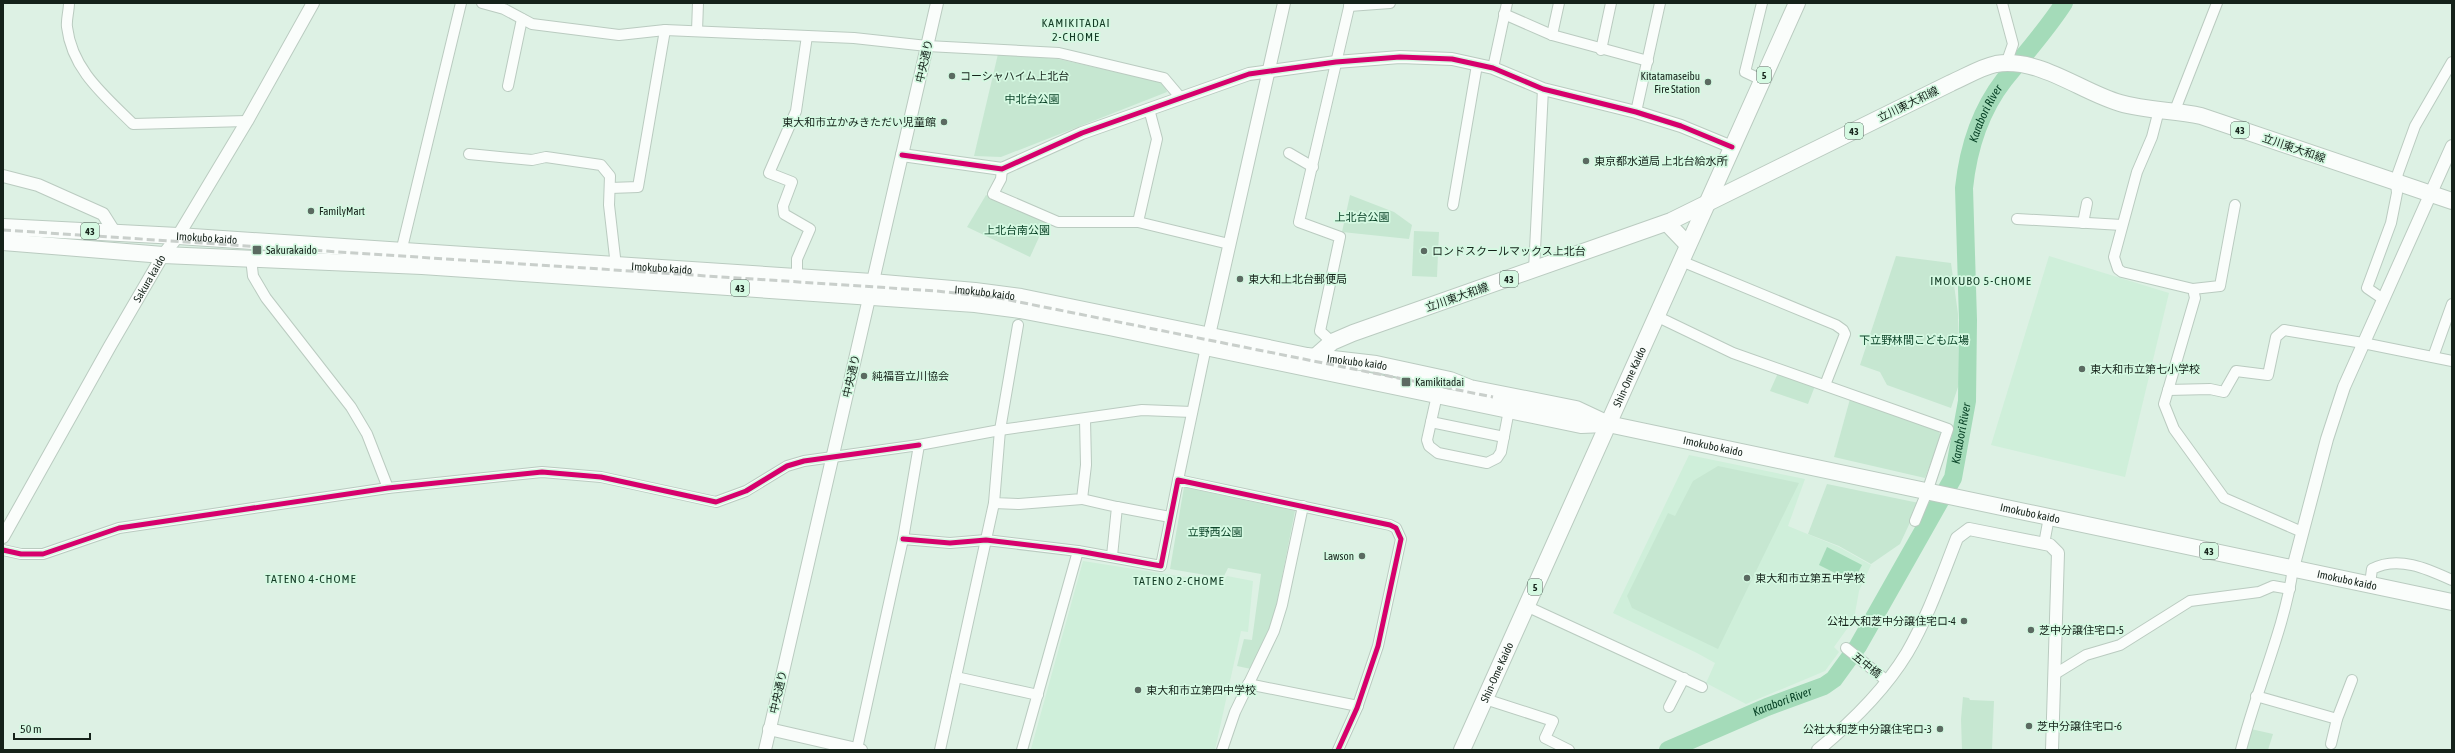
<svg xmlns="http://www.w3.org/2000/svg" width="2455" height="753" font-family="'Asap Condensed','Noto Sans JP',sans-serif">
<style>
.built{fill:#cfefda}
.green{fill:#c6e7d1}
.water{fill:#a4dbb9}
.lines{fill:none;stroke-linecap:round;stroke-linejoin:round}
.river{stroke:#a4dbb9;stroke-width:18}
.minor-casing{stroke:#bacbc0;stroke-width:12}
.tertiary-casing{stroke:#bacbc0;stroke-width:14}
.primary-casing{stroke:#bacbc0;stroke-width:18}
.minor{stroke:#fafdfb;stroke-width:10}
.tertiary{stroke:#fafdfb;stroke-width:12}
.primary{stroke:#fafdfb;stroke-width:16}
.rail{stroke:#c9cfcb;stroke-width:3;stroke-dasharray:8 4;stroke-linecap:butt}
.cycleway-casing{stroke:#d5f9e2;stroke-width:8}
.cycleway{stroke:#d6006c;stroke-width:5}
.poi-dot{fill:#5b6a61;stroke:#d5f9e2;stroke-width:1.5}
.labels{text-anchor:middle;dominant-baseline:central;stroke-width:3.5;stroke-linejoin:round;paint-order:stroke}
.shield{fill:#d5f9e2;stroke:#4f6256;stroke-width:1}
.shield-label{font-size:10px;font-weight:bold;fill:#15221a}
.street-label{font-size:11px;fill:#15221a;stroke:#d5f9e2}
.poi-label{font-size:11px;fill:#15221a;stroke:#d5f9e2;text-anchor:start}
.park-label{font-size:11px;fill:#0c4429;stroke:#d5f9e2}
.neighbourhood-label{font-size:12px;letter-spacing:1px;fill:#123a24;stroke:#d5f9e2}
.water-label{font-size:12px;font-style:italic;fill:#033e22;stroke:#d5f9e2}
</style>
<rect width="100%" height="100%" fill="#ddf1e4"/>
<g class="built">
<path d="M2049 256 2169 293 2125 477 1991 445Z"/>
<path d="M1689 455 1805 479 1788 526 1839 547 1871 565 1859 591 1854 619 1834 647 1839 652 1825 671 1746 704 1706 683 1715 663 1697 653 1613 613Z"/>
<path d="M1083 561 1223 583 1227 576 1253 581 1248 632 1241 631 1215 750 1031 749Z"/>
</g>
<g class="green">
<path d="M998 54 1058 59 1164 83 1167 92 1001 157 974 156Z"/>
<path d="M986 195 1046 222 1030 257 967 227Z"/>
<path d="M1350 195 1394 212 1412 225 1409 239 1342 232Z"/>
<path d="M1414 231 1439 232 1437 277 1412 276Z"/>
<path d="M1896 256 1951 263 1958 314 1959 384 1951 408 1887 385 1880 372 1860 365Z"/>
<path d="M1778 373 1815 386 1808 404 1770 391Z"/>
<path d="M1850 399 1938 430 1941 436 1925 478 1834 457Z"/>
<path d="M1718 466 1799 483 1718 649 1632 608 1627 596 1668 513 1675 516 1693 481Z"/>
<path d="M1827 484 1919 503 1900 544 1871 564 1839 546 1808 534Z"/>
<path d="M1184 487 1295 511 1272 627 1251 669 1237 666 1244 639 1252 640 1261 574 1228 568 1223 578 1170 569Z"/>
<path d="M1963 697 1969 698 1970 700 1994 701 1992 750H1962L1961 719Z"/>
<path d="M2251 729 2273 734 2268 750H2245Z"/>
</g>
<path class="water" d="M1827 547 1862 565 1853 582 1819 565Z"/>
<g class="lines">
<path class="river" id="s1" d="M1668 750 1767 707 1824 686 1834 679 1858 646 1953 478 1967 401 1968 320 1964 188C1968 150 1980 111 2004 80 2024 55 2046 31 2064 3"/>
<defs>
<g id="minor">
<path d="M69 3C69 11 66 20 67 27 72 70 105 96 133 124L247 121"/>
<path d="M482 3 504 9 532 24 619 35 665 30 854 38 927 46 1059 53 1164 78 1180 97"/>
<path d="M1762 3 1745 72 1762 80"/>
<path d="M2002 3 2013 44 2006 64"/>
<path d="M1349 6 1390 3"/>
<path d="M1504 14 1552 35 1648 61"/>
<path d="M697 31 698 3"/>
<path d="M1552 35 1559 3"/>
<path d="M1601 50 1611 3"/>
<path d="M1493 68 1507 3"/>
<path d="M508 86 522 19"/>
<path d="M2159 110 2152 137 2137 172 2114 257 2118 269 2122 272 2193 289 2195 298 2164 404 2174 429 2224 498 2302 532"/>
<path d="M2175 110 2217 3"/>
<path d="M1636 112 1660 3"/>
<path d="M1289 153 1313 167"/>
<path d="M469 154 532 160 546 157 601 165 610 176 609 205 616 266"/>
<path d="M1002 169 1001 179 993 194 1058 222H1138L1229 244"/>
<path d="M610 188 638 187 665 30"/>
<path d="M1453 205 1477 65"/>
<path d="M2017 219 2122 225"/>
<path d="M1138 222 1157 139 1149 109"/>
<path d="M2083 223 2087 203"/>
<path d="M401 252 461 3"/>
<path d="M251 258 253 276 266 298 351 407 367 434 388 488"/>
<path d="M1681 261 1836 325 1843 330 1845 334 1825 385"/>
<path d="M1534 270 1543 89"/>
<path d="M797 278V259L810 229 784 214 783 206 792 182 769 173 796 111 807 36"/>
<path d="M2193 289 2220 286 2235 205"/>
<path d="M2383 299 2367 288 2391 223 2397 193 2396 183 2398 173 2415 126 2452 62"/>
<path d="M1656 316 1733 353 1948 429 1927 492 1915 521"/>
<path d="M1018 325 1000 430 1142 410 1192 412"/>
<path d="M1332 342 1320 331 1340 237 1299 222 1350 3"/>
<path d="M2433 357 2452 304"/>
<path d="M2168 390 2210 389 2224 392 2236 371 2268 375 2276 337 2284 330 2363 343 2452 361"/>
<path d="M1437 395 1427 440 1429 446 1438 453 1487 463 1497 458 1501 452 1509 410 1508 405"/>
<path d="M1431 422 1504 437"/>
<path d="M1178 480 1206 347"/>
<path d="M1082 499 1117 507 1112 556"/>
<path d="M1117 507 1170 517"/>
<path d="M903 539 950 543 986 540 1078 551 1161 566 1178 480 1390 525 1396 528 1401 539 1378 646 1357 708 1338 750"/>
<path d="M2044 544 2049 517"/>
<path d="M3 550 21 554H43L119 528 388 488 542 472 601 477 716 502 746 491 787 466 804 461 919 445"/>
<path d="M2370 584 2372 569C2398 555 2428 569 2452 580"/>
<path d="M1526 606 1702 687"/>
<path d="M1846 648 1887 681"/>
<path d="M2055 674 2086 655 2120 645 2190 601 2259 592 2273 586 2290 589"/>
<path d="M956 677 1038 695"/>
<path d="M1248 684 1358 706"/>
<path d="M2256 696 2337 719"/>
<path d="M1485 699 1553 721 1545 738 1569 750"/>
<path d="M1669 707 1684 678"/>
<path d="M2331 744 2337 719 2352 680"/>
<path d="M857 749 903 539 919 445 1000 430 994 503 1019 504 1082 499 1086 465 1085 419"/>
<path d="M940 750 994 503"/>
<path d="M1022 750 1078 551"/>
<path d="M1222 750 1235 712 1274 631 1282 605 1303 506"/>
<path d="M2241 750C2256 690 2285 628 2293 568"/>
</g>
<g id="tertiary">
<path d="M902 155 1002 169 1082 133 1249 74 1336 62 1400 57 1452 59 1493 68 1543 89 1636 112 1681 126 1732 147"/>
<path d="M3 176 38 185 103 214 115 233"/>
<path d="M1207 344 1284 3"/>
<path id="s2" d="M3 537 110 346 163 255 178 236 247 121 313 3"/>
<path d="M2293 568 2327 439 2344 387 2452 146"/>
<path d="M769 729 861 750"/>
<path d="M765 750 937 3"/>
<path d="M1818 750C1852 722 1884 691 1907 653 1928 617 1942 576 1957 538L1969 529 2050 545 2058 553 2052 750"/>
</g>
<g id="primary">
<path d="M1667 223 1688 245"/>
<path id="s3" d="M3 227 178 236 872 282 975 291 1021 297 1307 356 1376 364 1450 380 1470 388 1576 409 1608 424 2452 602"/>
<path d="M3 242 163 255 422 266 975 304 1020 310 1109 327 1581 425 1606 424"/>
<path d="M1315 357 1332 342 1353 333 1671 221 1951 83C1965 77 1981 67 1996 64 2040 57 2081 92 2120 103 2147 111 2174 110 2201 116L2452 201"/>
<path id="s4" d="M1462 750 1797 3"/>
</g>
</defs>
<use href="#minor" class="minor-casing"/>
<use href="#tertiary" class="tertiary-casing"/>
<use href="#primary" class="primary-casing"/>
<use href="#minor" class="minor"/>
<use href="#tertiary" class="tertiary"/>
<use href="#primary" class="primary"/>
<path class="rail" d="M3 230 937 291 999 298 1493 397"/>
<defs>
<g id="cycleway">
<path d="M902 155 1002 169 1082 133 1249 74 1336 62 1400 57 1452 59 1493 68 1543 89 1636 112 1681 126 1732 147"/>
<path d="M903 539 950 543 986 540 1078 551 1161 566 1178 480 1390 525 1396 528 1401 539 1378 646 1357 708 1338 750"/>
<path d="M3 550 21 554H43L119 528 388 488 542 472 601 477 716 502 746 491 787 466 804 461 919 445"/>
</g>
</defs>
<use href="#cycleway" class="cycleway-casing"/>
<use href="#cycleway" class="cycleway"/>
</g>
<g class="poi-dot">
<circle cx="952" cy="76" r="4"/>
<circle cx="1708" cy="82" r="4"/>
<circle cx="944" cy="122" r="4"/>
<circle cx="1586" cy="161" r="4"/>
<circle cx="311" cy="211" r="4"/>
<rect x="252" y="245" width="10" height="10" rx="2"/>
<circle cx="1424" cy="251" r="4"/>
<circle cx="1240" cy="279" r="4"/>
<circle cx="2082" cy="369" r="4"/>
<circle cx="864" cy="376" r="4"/>
<rect x="1401" y="377" width="10" height="10" rx="2"/>
<circle cx="1362" cy="556" r="4"/>
<circle cx="1747" cy="578" r="4"/>
<circle cx="1964" cy="621" r="4"/>
<circle cx="2031" cy="630" r="4"/>
<circle cx="1138" cy="690" r="4"/>
<circle cx="2029" cy="726" r="4"/>
<circle cx="1940" cy="729" r="4"/>
</g>
<g class="labels">
<g class="shield">
<rect x="1757" y="67" width="14" height="16" rx="3"/>
<rect x="2231" y="122" width="18" height="16" rx="3"/>
<rect x="1845" y="123" width="18" height="16" rx="3"/>
<rect x="81" y="223" width="18" height="16" rx="3"/>
<rect x="1500" y="271" width="18" height="16" rx="3"/>
<rect x="731" y="280" width="18" height="16" rx="3"/>
<rect x="2200" y="543" width="18" height="16" rx="3"/>
<rect x="1528" y="579" width="14" height="16" rx="3"/>
</g>
<g class="shield-label">
<text x="1764" y="75">5</text>
<text x="2240" y="130">43</text>
<text x="1854" y="131">43</text>
<text x="90" y="231">43</text>
<text x="1509" y="279">43</text>
<text x="740" y="288">43</text>
<text x="2209" y="551">43</text>
<text x="1535" y="587">5</text>
</g>
<g class="street-label">
<text transform="translate(924 61) rotate(-77)">中央通り</text>
<text transform="translate(1908 104) rotate(-26)">立川東大和線</text>
<text transform="translate(2294 148) rotate(19)">立川東大和線</text>
<text stroke="none"><textPath href="#s3" startOffset="204">Imokubo kaido</textPath></text>
<text stroke="none"><textPath href="#s3" startOffset="660">Imokubo kaido</textPath></text>
<text stroke="none"><textPath href="#s2" startOffset="297">Sakura kaido</textPath></text>
<text stroke="none"><textPath href="#s3" startOffset="984">Imokubo kaido</textPath></text>
<text transform="translate(1457 297) rotate(-19)">立川東大和線</text>
<text stroke="none"><textPath href="#s3" startOffset="1363">Imokubo kaido</textPath></text>
<text transform="translate(851 376) rotate(-77)">中央通り</text>
<text stroke="none"><textPath href="#s4" startOffset="409">Shin-Ome Kaido</textPath></text>
<text stroke="none"><textPath href="#s3" startOffset="1730">Imokubo kaido</textPath></text>
<text stroke="none"><textPath href="#s3" startOffset="2054">Imokubo kaido</textPath></text>
<text stroke="none"><textPath href="#s3" startOffset="2378">Imokubo kaido</textPath></text>
<text transform="translate(1867 665) rotate(39)">五中橋</text>
<text stroke="none"><textPath href="#s4" startOffset="85">Shin-Ome Kaido</textPath></text>
<text transform="translate(778 692) rotate(-77)">中央通り</text>
</g>
<g class="poi-label">
<text x="960" y="76">コーシャハイム上北台</text>
<text x="1700" y="76" text-anchor="end">Kitatamaseibu<tspan x="1700" dy="13">Fire Station</tspan></text>
<text x="936" y="122" text-anchor="end">東大和市立かみきただい児童館</text>
<text x="1594" y="161">東京都水道局 上北台給水所</text>
<text x="319" y="211">FamilyMart</text>
<text x="266" y="250">Sakurakaido</text>
<text x="1432" y="251">ロンドスクールマックス上北台</text>
<text x="1248" y="279">東大和上北台郵便局</text>
<text x="2090" y="369">東大和市立第七小学校</text>
<text x="872" y="376">純福音立川協会</text>
<text x="1415" y="382">Kamikitadai</text>
<text x="1354" y="556" text-anchor="end">Lawson</text>
<text x="1755" y="578">東大和市立第五中学校</text>
<text x="1956" y="621" text-anchor="end">公社大和芝中分譲住宅ロ-4</text>
<text x="2039" y="630">芝中分譲住宅ロ-5</text>
<text x="1146" y="690">東大和市立第四中学校</text>
<text x="2037" y="726">芝中分譲住宅ロ-6</text>
<text x="1932" y="729" text-anchor="end">公社大和芝中分譲住宅ロ-3</text>
</g>
<g class="park-label">
<text x="1032" y="99">中北台公園</text>
<text x="1362" y="217">上北台公園</text>
<text x="1017" y="230">上北台南公園</text>
<text x="1914" y="340">下立野林間こども広場</text>
<text x="1215" y="532">立野西公園</text>
</g>
<g class="neighbourhood-label">
<text x="1076" y="23">KAMIKITADAI<tspan x="1076" dy="14">2-CHOME</tspan></text>
<text x="1981" y="281">IMOKUBO 5-CHOME</text>
<text x="311" y="579">TATENO 4-CHOME</text>
<text x="1179" y="581">TATENO 2-CHOME</text>
</g>
<g class="water-label">
<text stroke="none"><textPath href="#s1" startOffset="784">Karabori River</textPath></text>
<text stroke="none"><textPath href="#s1" startOffset="460">Karabori River</textPath></text>
<text stroke="none"><textPath href="#s1" startOffset="124">Karabori River</textPath></text>
</g>
</g>
<rect width="2455" height="753" fill="none" stroke="#15221a" stroke-width="8"/>
<path d="M14 733v6h76v-6" fill="none" stroke="#15221a" stroke-width="2"/>
<text x="20" y="733" font-size="12" fill="#15221a" stroke="#d5f9e2" stroke-width="3" paint-order="stroke">50 m</text>
</svg>
